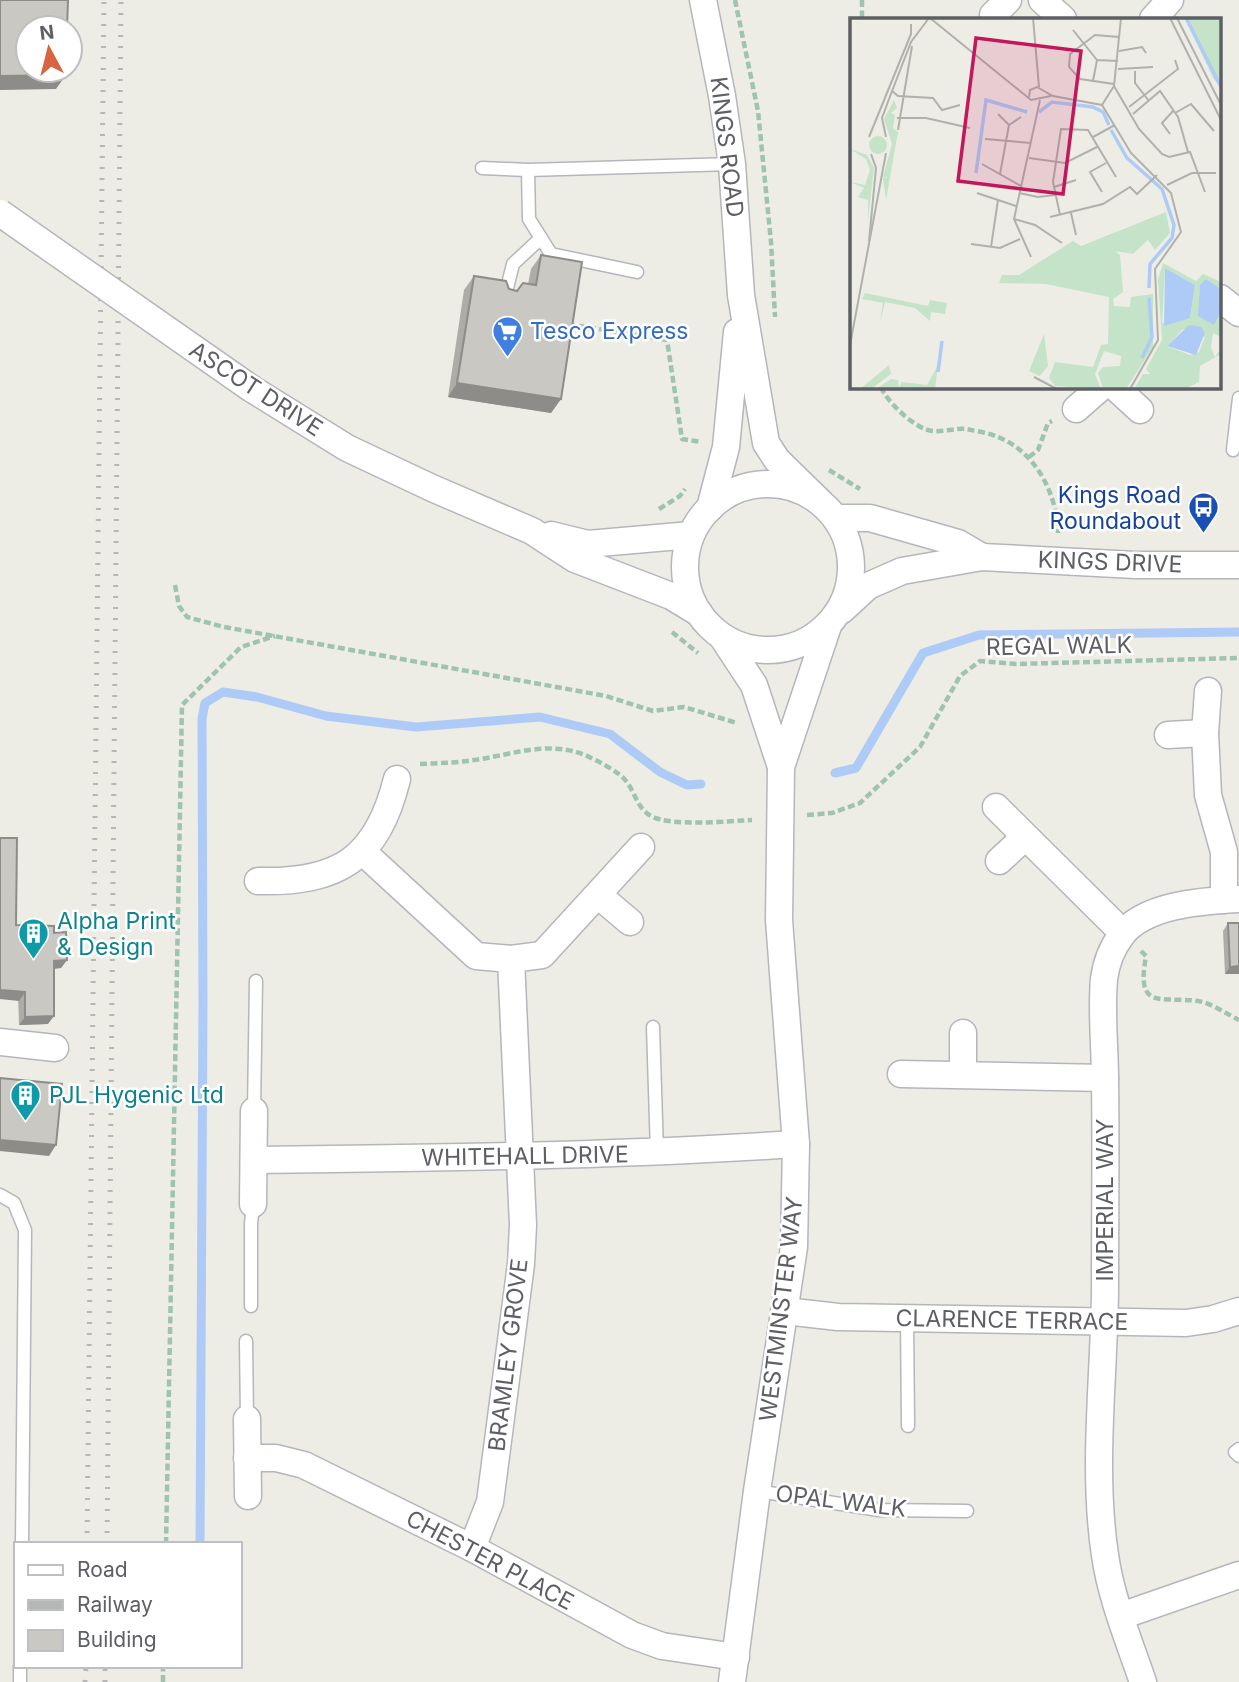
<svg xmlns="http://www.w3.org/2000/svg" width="1239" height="1682" font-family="Inter,sans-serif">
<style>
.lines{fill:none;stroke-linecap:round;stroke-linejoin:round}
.stream{stroke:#adcbf6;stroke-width:9}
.service-casing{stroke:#b5b6bb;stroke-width:15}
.minor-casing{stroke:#b5b6bb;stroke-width:29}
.path{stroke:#9ec3af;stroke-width:4.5;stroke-dasharray:7 3.5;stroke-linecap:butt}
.service{stroke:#fff;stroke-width:12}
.minor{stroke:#fff;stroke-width:26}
.rail{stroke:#b5b6b6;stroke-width:5;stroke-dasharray:2 9;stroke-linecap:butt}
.minor-bridge-casing{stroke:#b5b6bb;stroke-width:29;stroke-linecap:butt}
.minor-bridge{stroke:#fff;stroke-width:26}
.wall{fill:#adaca7}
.shaded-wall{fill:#8d8c88}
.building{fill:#c9c8c2;stroke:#8d8c88;stroke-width:2}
.labels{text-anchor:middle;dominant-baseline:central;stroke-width:5;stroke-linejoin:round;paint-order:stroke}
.street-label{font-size:23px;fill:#5d5f64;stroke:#fff}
.shop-label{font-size:23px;fill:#366cbe;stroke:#fff;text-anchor:start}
.transit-label{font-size:23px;fill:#164399;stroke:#fff;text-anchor:end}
.culture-label{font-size:23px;fill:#0d838f;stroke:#fff;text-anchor:start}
.inset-river{fill:none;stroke:#adcbf6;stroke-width:3.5}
.inset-road{fill:none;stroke:#b0b0ad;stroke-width:2}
.view{fill:#c2185b;fill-opacity:0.15;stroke:#c2185b;stroke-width:3.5}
.inset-edge{fill:none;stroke:#5d5f64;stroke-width:3.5}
</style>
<rect width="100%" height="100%" fill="#eeede5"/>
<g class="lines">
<g class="stream">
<path d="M835 773 856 768 923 653 979 635 1239 632"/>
<path d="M200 1544 203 1004 202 719 205 703 223 692 257 697 326 716 416 727 540 717 610 734 660 772 687 785 701 784"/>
</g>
<defs>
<g id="service">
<path d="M482 168 528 170 732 164"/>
<path d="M528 170 529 219 551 254 637 272"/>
<path d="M505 296 513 264 541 238"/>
<path d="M1233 450 1239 398"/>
<path d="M653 1027 657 1152"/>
<path d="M254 1111 256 981"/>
<path d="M0 1195 14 1203 25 1230 22 1544"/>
<path d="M251 1306V1224L253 1204"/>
<path d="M907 1318 908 1426"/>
<path d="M246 1341 247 1419"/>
<path d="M1239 1449 1235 1452 1239 1456"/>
<path d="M757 1491 879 1510 967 1511"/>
<path d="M20 1682V1666"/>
</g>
<g id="minor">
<path d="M703 0 722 96 732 164 741 295 766 443 777 460 819 501"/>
<path d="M1042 0 1063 19"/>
<path d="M993 15 1008 0"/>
<path d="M1153 19 1170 0"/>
<path d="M1220 298 1239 313"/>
<path d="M1115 387 1140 410"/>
<path d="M252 389 347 448 432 488 532 531 575 559 671 596 699 613"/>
<path d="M1076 409 1101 387"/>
<circle cx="768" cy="567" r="83"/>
<path d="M710 508 726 447 737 332"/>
<path d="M836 518H870L958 543 982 557"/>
<path d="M551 535 588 544 691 535"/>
<path d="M842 610 868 586 902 571 982 557 1135 565H1239"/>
<path d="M723 638 754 685 781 767"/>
<path d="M1208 691 1205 733 1208 795 1224 852V900"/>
<path d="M1168 735 1205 733"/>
<path d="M996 807 1123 933"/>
<path d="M363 852 476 956 511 959 542 955 641 847"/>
<path d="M999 861 1025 837"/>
<path d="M258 881C339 883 377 859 397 779"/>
<path d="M598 895 630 922"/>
<path d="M963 1033V1073"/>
<path d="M0 1042 55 1048"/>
<path d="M901 1074 1105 1078"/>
<path d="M254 1160C435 1158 615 1156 796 1144"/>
<path d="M253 1204 254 1111"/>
<path d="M785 1311 838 1317 1186 1323 1213 1319 1239 1311"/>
<path d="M247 1419 248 1496"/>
<path d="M247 1458H276L304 1465 472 1548 632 1635 662 1646 736 1657"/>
<path d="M472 1548 490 1502 521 1264 523 1225 511 959"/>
<path d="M1121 1616 1239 1575"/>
<path d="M732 1682 757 1491 794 1247 796 1144 779 920 781 767 828 626"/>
<path d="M1143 1682C1129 1641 1111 1598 1105 1555 1092 1469 1104 1379 1105 1291 1105 1221 1106 1150 1105 1080 1105 1046 1101 1013 1104 979 1106 964 1112 948 1121 936 1144 904 1204 901 1239 899"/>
</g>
</defs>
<use href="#service" class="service-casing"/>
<use href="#minor" class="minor-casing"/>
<g class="path">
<path d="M735 0 758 111 771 242 775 317"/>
<path d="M862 0V19"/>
<path d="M568 324 667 340 682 439 701 442"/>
<path d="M881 387C887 402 916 430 933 431 944 432 955 428 966 429 976 431 989 433 998 437 1036 452 1057 494 1058 533"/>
<path d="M1029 457 1038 450 1048 423 1052 421"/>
<path d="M829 470 860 489"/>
<path d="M659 509 680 496 685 489"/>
<path d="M175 585 179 606 187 617 224 627 606 696 653 711 684 707 737 723"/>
<path d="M672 632 698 653"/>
<path d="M420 764C438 763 456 763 474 760 511 755 548 740 585 755 596 760 620 772 626 781 635 792 637 808 651 816 670 827 729 821 752 820"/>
<path d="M807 815 832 813 860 803 920 747 960 676 980 661 1016 664 1239 658"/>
<path d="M1141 951 1146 956C1136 1011 1159 996 1198 1001 1211 1003 1227 1014 1239 1020"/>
<path d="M166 1544 182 705 241 647 275 636"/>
<path d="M163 1682V1666"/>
</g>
<use href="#service" class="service"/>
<use href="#minor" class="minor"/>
<g class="rail">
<path d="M87 1544 104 0"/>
<path d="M107 1544 121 0"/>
<path d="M85 1682 86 1666"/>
<path d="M105 1682V1666"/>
</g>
<defs>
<path id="minor-bridge" d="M0 213 252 389"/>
</defs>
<use href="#minor-bridge" class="minor-bridge-casing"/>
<use href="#minor-bridge" class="minor-bridge"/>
</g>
<g class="wall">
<path d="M541 255 561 399 551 413 448 397 464 290 474 276 517 291 528 284 531 269Z"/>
<path d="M1228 923H1239V974H1225L1223 931Z"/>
<path d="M16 925 54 933 67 960 61 968 54 969 48 1024 19 1025Z"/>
</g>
<g class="shaded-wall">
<path d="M66 75 56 89 0 90V76Z"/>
<path d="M457 383 561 399 551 413 448 397Z"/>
<path d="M67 960 61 968 48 969 54 961Z"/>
<path d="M1239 966V974H1225L1230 967Z"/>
<path d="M0 990 25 992 19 1001 0 999Z"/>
<path d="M54 1016 48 1024 19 1025 25 1017Z"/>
<path d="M0 1140 56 1145 49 1156 0 1151Z"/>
</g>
<g class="building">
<path d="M0 0H68L67 28H28V70H66V75L0 76Z"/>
<path d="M541 255 582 262 561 399 457 383 474 276 506 281 509 289 517 291 523 283 536 285Z"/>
<path d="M0 838H17L16 925 54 926V933L66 932 67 960 54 961V1016L25 1017V992L0 990Z"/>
<path d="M1228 923H1239V966L1230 967Z"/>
<path d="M0 1078 62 1084 56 1145 0 1140Z"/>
</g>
<defs>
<symbol id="supermarket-pin" viewBox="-11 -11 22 30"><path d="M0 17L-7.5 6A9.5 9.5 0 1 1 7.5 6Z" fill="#3f7fe0" stroke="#fff"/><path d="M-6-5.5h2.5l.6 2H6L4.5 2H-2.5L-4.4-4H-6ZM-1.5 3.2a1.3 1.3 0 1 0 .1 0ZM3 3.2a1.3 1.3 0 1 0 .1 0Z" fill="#fff"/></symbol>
<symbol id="bus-pin" viewBox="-11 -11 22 30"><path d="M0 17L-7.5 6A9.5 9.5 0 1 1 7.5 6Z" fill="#1a4fb4" stroke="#fff"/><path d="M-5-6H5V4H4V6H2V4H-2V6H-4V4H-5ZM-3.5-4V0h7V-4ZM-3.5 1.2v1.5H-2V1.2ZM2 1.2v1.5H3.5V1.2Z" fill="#fff"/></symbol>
<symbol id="building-pin" viewBox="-11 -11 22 30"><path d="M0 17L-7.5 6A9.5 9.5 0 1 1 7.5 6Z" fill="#0f9aa8" stroke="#fff"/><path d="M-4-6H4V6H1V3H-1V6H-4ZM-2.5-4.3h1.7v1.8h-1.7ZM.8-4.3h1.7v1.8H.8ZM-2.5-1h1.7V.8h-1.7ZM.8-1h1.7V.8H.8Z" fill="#fff"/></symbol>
</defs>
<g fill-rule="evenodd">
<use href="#supermarket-pin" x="490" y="314" width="35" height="47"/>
<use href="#bus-pin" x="1186" y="490" width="35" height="47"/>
<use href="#building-pin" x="16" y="916" width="35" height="47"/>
<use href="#building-pin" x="8" y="1078" width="35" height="47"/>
</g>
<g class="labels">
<g class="street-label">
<text transform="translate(727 147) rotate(83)">KINGS ROAD</text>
<text transform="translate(256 389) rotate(33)">ASCOT DRIVE</text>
<text transform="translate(1110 562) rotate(2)">KINGS DRIVE</text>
<text transform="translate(1059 646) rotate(-1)">REGAL WALK</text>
<text transform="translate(525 1156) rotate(-1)">WHITEHALL DRIVE</text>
<text transform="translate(1105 1200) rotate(-90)">IMPERIAL WAY</text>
<text transform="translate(781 1309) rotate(-83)">WESTMINSTER WAY</text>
<text transform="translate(1012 1320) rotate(1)">CLARENCE TERRACE</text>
<text transform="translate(508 1355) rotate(-83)">BRAMLEY GROVE</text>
<text transform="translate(841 1501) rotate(7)">OPAL WALK</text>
<text transform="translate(490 1560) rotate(28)">CHESTER PLACE</text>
</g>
<g class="shop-label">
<text x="530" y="331">Tesco Express</text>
</g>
<g class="transit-label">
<text x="1181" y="495">Kings Road<tspan x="1181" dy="26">Roundabout</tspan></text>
</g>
<g class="culture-label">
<text x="57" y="921">Alpha Print<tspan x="57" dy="26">&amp; Design</tspan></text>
<text x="49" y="1095">PJL Hygenic Ltd</text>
</g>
</g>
<g transform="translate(850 18)">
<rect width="371" height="371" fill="#eeede5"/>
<path d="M335 0H371V70L363 60ZM44 82 47 90 41 95 45 97 43 110 48 114 36 182 33 160 37 159H33L42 126 34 101ZM19 127a9 9 0 1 1 18 0a9 9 0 1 1-18 0ZM0 131 17 137 24 150 18 202V182L8 179 14 170 0 164 15 167 20 152 16 141ZM316 194 320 215 305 232 298 222 283 236 265 233 270 237 273 274 263 281 264 288 280 289 281 279 303 276V329L276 371H253L248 355 253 349 270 348 271 338 254 333 245 356 251 371 205 368 199 360 205 344 243 349 251 327 258 326 259 279 196 266 149 265 152 257H169L223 223 231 228ZM313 245 346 263 353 256 371 264V271L356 261 349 277 367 303 371 295V319L363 315 361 330 365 339 371 331V336L350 348 349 364 335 371H284L293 356H300L296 351 312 322 308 262ZM315 250 345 267 340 300 312 305ZM333 311 355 319 349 334 340 337 317 328ZM15 275 78 288 80 282 97 285 95 296 81 294 80 303 65 290 35 284 30 305 33 285 12 281ZM194 316 198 348 190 358 179 353ZM39 347 41 356 21 371H10ZM88 347 85 371H26L41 361 48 362 49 369 52 364 77 367Z" fill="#c4e3c9" fill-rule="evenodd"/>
<path d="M315 250 345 267 340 300 314 308ZM356 261 371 271V295L364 307 348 298 350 267ZM339 307 351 309 355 315 346 337 317 328Z" fill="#adcbf6"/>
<path class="inset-river" d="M336 0 371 69M189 94 202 84 243 89 253 94 259 107M261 112 277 140 312 171 324 207 322 220 300 246 299 270M126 155 136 82 177 94M292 340 302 319 299 280M88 354 92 323"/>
<path class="inset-road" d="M80 0 181 82 201 78M183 0 189 69M320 0 371 102M327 0 371 87M223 12 247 42M269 33 292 29 296 35M247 42 268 43M268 51 303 49M285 53V65L299 83M243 63 247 42M264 66 230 61 219 49 220 36 245 17 269 19M264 68 289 111 312 136 319 139 340 134 355 174M42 73 48 78 83 80 92 92 110 87M179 79 180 72 187 69 203 78 252 87 281 135 321 175 331 214 305 251 308 322 280 371M252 87 264 68 271 0M279 89 328 51 325 42M325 95 341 86 364 113M148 96 159 107 171 99M283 96 310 73 328 99 338 134M47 100H76L120 110M48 112 62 28M320 116 312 105 323 93M19 119 61 16V6M36 119 32 100 39 81 61 24 79 0M243 119 265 107M135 121 181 125M179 140 215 145 247 129M132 146 171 168M150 156 159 107M317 167 342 155H366M204 169 226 162M252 174 240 154 256 145M127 175 166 188M169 175 188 179 205 177M221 195 226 217M210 197 203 164 211 111 238 112 266 159M200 199 253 186 280 169 287 176 307 157M164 201 185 207 212 225M19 223 26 150 21 136M121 226 150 230 170 221M141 229 148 182M181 239 164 201 190 82M0 327 36 135M184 359 207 371"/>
<path class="view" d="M126 20 231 33 213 176 108 163Z"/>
<rect width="371" height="371" class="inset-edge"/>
</g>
<rect x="14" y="1542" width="228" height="126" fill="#ffffff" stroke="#bebfc1" stroke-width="2"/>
<rect x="28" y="1565" width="35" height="10" fill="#ffffff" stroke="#bebfc1" stroke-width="2"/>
<text x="77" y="1577" font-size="21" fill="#5d5f64">Road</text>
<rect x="28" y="1600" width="35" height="10" fill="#b5b6b6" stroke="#bebfc1" stroke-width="2"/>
<text x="77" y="1612" font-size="21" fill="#5d5f64">Railway</text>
<rect x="28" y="1630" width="35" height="21" fill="#c9c8c2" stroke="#bebfc1" stroke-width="2"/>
<text x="77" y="1647" font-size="21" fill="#5d5f64">Building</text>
<g transform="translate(49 49) rotate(353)"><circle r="33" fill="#ffffff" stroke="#bebfc1" stroke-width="2"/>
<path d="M0-5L12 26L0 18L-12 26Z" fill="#d86541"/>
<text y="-10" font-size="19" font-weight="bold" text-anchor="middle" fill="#5d5f64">N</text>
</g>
</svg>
